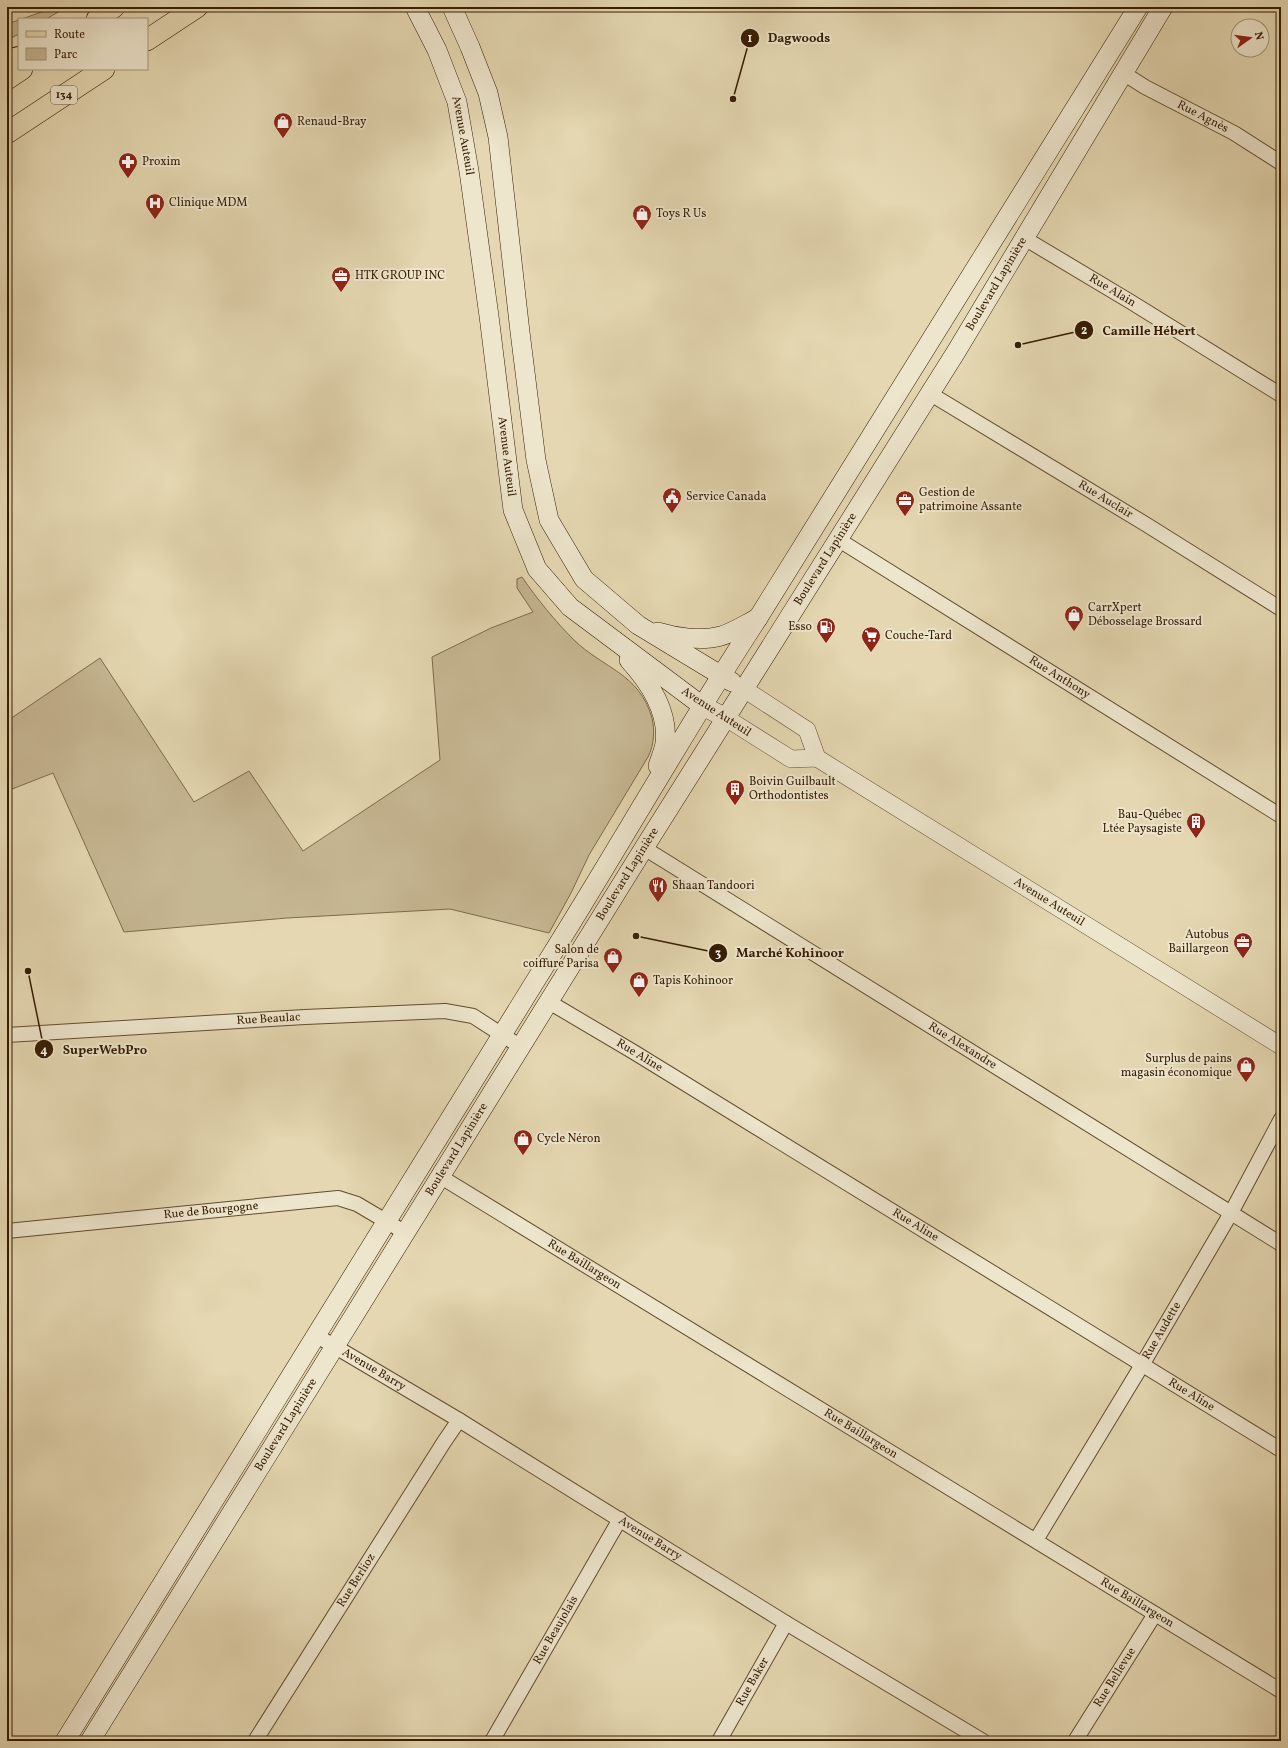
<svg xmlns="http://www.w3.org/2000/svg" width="1288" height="1748" font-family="Vollkorn,serif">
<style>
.green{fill:#c6b793;stroke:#7e6a4a}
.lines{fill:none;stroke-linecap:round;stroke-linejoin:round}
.minor-casing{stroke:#624c2e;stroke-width:16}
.tertiary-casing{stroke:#624c2e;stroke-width:18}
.secondary-casing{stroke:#361d02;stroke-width:20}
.primary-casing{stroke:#361d02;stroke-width:22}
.motorway-casing{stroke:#361d02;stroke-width:24}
.minor{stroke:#ede5cc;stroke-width:14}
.tertiary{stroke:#ede5cc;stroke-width:17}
.secondary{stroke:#ede5cc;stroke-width:19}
.primary{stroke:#e4d7b1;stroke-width:21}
.motorway{stroke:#e4d7b1;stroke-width:22}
.labels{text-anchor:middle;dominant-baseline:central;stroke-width:4;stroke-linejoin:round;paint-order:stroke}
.shield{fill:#ede5cc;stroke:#6d593f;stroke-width:1}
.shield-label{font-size:11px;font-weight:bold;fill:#361d02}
.street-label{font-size:12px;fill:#361d02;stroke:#ede5cc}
.poi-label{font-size:12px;fill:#361d02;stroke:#ede5cc;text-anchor:start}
.leader{fill:none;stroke:#361d02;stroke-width:1.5}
.callout-dot{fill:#361d02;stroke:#ede5cc;stroke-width:1.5}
.mark-label{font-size:12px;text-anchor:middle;font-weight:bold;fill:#fff}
.callout-label{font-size:13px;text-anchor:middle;font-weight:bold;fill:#361d02;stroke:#ede5cc;stroke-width:4;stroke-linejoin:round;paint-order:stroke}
</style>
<rect width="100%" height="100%" fill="#e4d7b1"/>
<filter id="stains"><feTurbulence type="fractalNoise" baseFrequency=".005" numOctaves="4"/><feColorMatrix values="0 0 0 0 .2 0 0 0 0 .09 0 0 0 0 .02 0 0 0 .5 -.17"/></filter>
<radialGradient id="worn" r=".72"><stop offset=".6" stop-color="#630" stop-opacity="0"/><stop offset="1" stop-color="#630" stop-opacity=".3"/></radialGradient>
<g class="green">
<path d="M55 7H67L46 19H22Z"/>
<path d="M19 20V34L7 40V24Z"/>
<path d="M522 577C537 599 555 621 574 640 604 669 639 673 652 718 655 731 654 745 648 757L589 855 571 893 549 933 450 909 287 918 124 932 53 773 7 791V721L100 658 194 802 249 771 303 851 440 760 432 657 491 628 533 612 517 588V579Z"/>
</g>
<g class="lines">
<defs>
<g id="minor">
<path id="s1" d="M1123 73 1145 87 1234 133 1281 163"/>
<path id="s2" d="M1024 238 1131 302 1281 395"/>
<path id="s3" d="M929 393 1147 525 1281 609"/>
<path id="s4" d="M839 540 1281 816"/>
<path id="s5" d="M644 848 1281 1244"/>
<path id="s6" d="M549 1002 632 1051 1281 1450"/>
<path id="s7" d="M7 1035 305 1017 445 1011 473 1016 521 1047"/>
<path id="s8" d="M441 1177 1281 1691"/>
<path id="s9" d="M7 1231 338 1198 357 1204 406 1233"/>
<path id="s10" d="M317 1336 459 1420 786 1623 983 1741"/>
<path id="s11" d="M1036 1540 1142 1365 1231 1213 1281 1119"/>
<path id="s12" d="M255 1741 444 1442 459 1420"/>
<path id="s13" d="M492 1741 620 1519"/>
<path id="s14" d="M719 1741 786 1623"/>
<path id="s15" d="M1075 1741 1155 1614"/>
</g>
<g id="tertiary">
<path d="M744 689 807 730 817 758"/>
<path id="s16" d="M726 718 791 759 817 758 1281 1046"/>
</g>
<g id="secondary">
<path id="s17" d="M415 7 437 50 457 102 469 171 489 316 513 510 537 569 570 607 701 705 726 718"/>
<path d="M452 7 470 47 488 93 498 137 520 332 536 460 549 520 584 579 638 625 732 682"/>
<path d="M658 632C677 638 702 641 721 636 734 632 746 624 758 618"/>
<path d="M629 660C649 682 669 711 665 743 664 751 660 759 658 766"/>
<path d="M65 1741C230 1476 392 1210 557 946 625 837 688 725 758 618L1138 7"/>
<path id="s18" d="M90 1741 644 848 956 352 1163 7"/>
</g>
<g id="primary">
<path d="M97 19 114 7"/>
<path d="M147 40 197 7"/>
<path d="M7 79 22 69"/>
<path d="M7 133 104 69"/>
</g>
<path id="motorway" d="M7 61 19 58"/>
</defs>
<use href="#minor" class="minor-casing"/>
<use href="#tertiary" class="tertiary-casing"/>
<use href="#secondary" class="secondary-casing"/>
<use href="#primary" class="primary-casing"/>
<use href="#motorway" class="motorway-casing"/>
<use href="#minor" class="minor"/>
<use href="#tertiary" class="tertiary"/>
<use href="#secondary" class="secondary"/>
<use href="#primary" class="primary"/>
<use href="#motorway" class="motorway"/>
</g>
<defs>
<symbol id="shop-pin" viewBox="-11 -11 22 30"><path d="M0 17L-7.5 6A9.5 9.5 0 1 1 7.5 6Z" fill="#8f2418" stroke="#ede5cc"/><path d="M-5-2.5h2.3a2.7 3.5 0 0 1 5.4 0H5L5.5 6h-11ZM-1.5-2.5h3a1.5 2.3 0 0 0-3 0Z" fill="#fff"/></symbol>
<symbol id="pharmacy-pin" viewBox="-11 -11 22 30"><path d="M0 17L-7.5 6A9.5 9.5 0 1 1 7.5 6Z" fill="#8f2418" stroke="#ede5cc"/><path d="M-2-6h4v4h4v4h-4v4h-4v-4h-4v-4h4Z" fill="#fff"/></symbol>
<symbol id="hospital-pin" viewBox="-11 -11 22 30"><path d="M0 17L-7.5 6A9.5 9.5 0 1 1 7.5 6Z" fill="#8f2418" stroke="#ede5cc"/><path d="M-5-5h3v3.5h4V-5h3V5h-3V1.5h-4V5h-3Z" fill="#fff"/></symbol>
<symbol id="office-pin" viewBox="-11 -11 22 30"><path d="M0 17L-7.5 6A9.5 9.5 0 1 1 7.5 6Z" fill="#8f2418" stroke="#ede5cc"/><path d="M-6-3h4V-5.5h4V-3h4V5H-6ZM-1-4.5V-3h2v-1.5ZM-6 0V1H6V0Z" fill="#fff"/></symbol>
<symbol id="civic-pin" viewBox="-11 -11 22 30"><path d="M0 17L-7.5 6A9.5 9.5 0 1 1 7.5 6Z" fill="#8f2418" stroke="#ede5cc"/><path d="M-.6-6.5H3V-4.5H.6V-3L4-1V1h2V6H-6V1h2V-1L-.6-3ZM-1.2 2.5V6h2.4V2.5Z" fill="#fff"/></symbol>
<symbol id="fuel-pin" viewBox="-11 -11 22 30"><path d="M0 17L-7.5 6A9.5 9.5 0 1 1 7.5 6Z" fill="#8f2418" stroke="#ede5cc"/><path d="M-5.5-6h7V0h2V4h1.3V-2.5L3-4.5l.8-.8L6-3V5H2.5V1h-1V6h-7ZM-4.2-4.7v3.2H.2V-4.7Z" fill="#fff"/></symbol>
<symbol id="supermarket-pin" viewBox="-11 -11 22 30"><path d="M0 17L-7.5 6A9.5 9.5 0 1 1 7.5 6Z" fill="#8f2418" stroke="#ede5cc"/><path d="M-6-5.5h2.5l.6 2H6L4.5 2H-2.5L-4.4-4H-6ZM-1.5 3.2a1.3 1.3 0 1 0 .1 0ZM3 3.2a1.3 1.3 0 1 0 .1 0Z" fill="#fff"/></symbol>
<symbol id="building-pin" viewBox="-11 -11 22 30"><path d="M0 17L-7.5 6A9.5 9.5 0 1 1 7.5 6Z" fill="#8f2418" stroke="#ede5cc"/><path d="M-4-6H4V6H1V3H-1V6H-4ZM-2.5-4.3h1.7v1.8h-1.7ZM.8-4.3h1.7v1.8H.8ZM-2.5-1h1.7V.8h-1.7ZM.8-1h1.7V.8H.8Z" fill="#fff"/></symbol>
<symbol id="restaurant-pin" viewBox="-11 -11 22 30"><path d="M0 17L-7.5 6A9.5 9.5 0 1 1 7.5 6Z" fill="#8f2418" stroke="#ede5cc"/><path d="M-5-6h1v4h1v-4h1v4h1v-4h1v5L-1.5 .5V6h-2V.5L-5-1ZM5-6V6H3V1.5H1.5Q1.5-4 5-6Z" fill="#fff"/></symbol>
</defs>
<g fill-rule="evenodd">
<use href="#shop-pin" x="272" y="111" width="22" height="30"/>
<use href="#pharmacy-pin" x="117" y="151" width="22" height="30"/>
<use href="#hospital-pin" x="144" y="192" width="22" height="30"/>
<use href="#shop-pin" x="631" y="203" width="22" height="30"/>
<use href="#office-pin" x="330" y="265" width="22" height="30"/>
<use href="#civic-pin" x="661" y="486" width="22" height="30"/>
<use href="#office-pin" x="894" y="489" width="22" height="30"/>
<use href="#shop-pin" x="1063" y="604" width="22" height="30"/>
<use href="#fuel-pin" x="815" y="616" width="22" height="30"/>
<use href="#supermarket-pin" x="860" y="625" width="22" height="30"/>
<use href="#building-pin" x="724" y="778" width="22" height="30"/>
<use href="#building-pin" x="1185" y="811" width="22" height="30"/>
<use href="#restaurant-pin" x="647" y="875" width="22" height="30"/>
<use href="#office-pin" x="1232" y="931" width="22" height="30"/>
<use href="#shop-pin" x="602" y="946" width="22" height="30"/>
<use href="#shop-pin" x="628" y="970" width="22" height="30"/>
<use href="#shop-pin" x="1235" y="1055" width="22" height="30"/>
<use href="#shop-pin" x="512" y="1128" width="22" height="30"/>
</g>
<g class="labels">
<rect class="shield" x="51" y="86" width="26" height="18" rx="3"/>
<g class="shield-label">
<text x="64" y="95">134</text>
</g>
<g class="street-label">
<text stroke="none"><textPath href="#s1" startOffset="91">Rue Agnès</textPath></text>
<text stroke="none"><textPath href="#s17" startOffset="138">Avenue Auteuil</textPath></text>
<text stroke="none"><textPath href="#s18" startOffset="1716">Boulevard Lapinière</textPath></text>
<text stroke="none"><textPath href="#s2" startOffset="103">Rue Alain</textPath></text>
<text stroke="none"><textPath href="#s17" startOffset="462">Avenue Auteuil</textPath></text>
<text stroke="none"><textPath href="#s3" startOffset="206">Rue Auclair</textPath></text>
<text stroke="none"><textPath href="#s18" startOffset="1392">Boulevard Lapinière</textPath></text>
<text stroke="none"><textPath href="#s4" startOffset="260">Rue Anthony</textPath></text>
<text transform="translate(716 712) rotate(33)">Avenue Auteuil</text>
<text stroke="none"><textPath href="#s18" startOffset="1020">Boulevard Lapinière</textPath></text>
<text stroke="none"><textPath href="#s16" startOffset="376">Avenue Auteuil</textPath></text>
<text stroke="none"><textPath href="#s7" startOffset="262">Rue Beaulac</textPath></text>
<text stroke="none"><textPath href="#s5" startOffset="375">Rue Alexandre</textPath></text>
<text stroke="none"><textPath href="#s6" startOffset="105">Rue Aline</textPath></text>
<text stroke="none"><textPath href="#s18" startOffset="696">Boulevard Lapinière</textPath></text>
<text stroke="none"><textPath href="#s9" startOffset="205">Rue de Bourgogne</textPath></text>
<text stroke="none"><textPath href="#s6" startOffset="429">Rue Aline</textPath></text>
<text stroke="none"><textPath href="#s8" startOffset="168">Rue Baillargeon</textPath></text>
<text stroke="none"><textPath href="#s11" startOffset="244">Rue Audette</textPath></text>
<text stroke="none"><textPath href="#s10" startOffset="66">Avenue Barry</textPath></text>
<text stroke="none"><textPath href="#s6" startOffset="753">Rue Aline</textPath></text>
<text stroke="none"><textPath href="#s18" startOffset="372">Boulevard Lapinière</textPath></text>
<text stroke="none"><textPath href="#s8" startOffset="492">Rue Baillargeon</textPath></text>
<text stroke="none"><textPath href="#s10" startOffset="390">Avenue Barry</textPath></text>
<text stroke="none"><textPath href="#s12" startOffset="190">Rue Berlioz</textPath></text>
<text stroke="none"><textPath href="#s8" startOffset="816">Rue Baillargeon</textPath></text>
<text stroke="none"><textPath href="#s13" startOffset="128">Rue Beaujolais</textPath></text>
<text stroke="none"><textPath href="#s15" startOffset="75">Rue Bellevue</textPath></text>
<text stroke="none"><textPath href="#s14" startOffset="68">Rue Baker</textPath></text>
</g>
<g class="poi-label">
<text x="297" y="122">Renaud-Bray</text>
<text x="142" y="162">Proxim</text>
<text x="169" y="203">Clinique MDM</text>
<text x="656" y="214">Toys R Us</text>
<text x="355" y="276">HTK GROUP INC</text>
<text x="919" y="493">Gestion de<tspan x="919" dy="14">patrimoine Assante</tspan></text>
<text x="686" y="497">Service Canada</text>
<text x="1088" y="608">CarrXpert<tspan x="1088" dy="14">Débosselage Brossard</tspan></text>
<text x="812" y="627" text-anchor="end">Esso</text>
<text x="885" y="636">Couche-Tard</text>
<text x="749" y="782">Boivin Guilbault<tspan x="749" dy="14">Orthodontistes</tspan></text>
<text x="1182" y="815" text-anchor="end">Bau-Québec<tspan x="1182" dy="14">Ltée Paysagiste</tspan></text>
<text x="672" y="886">Shaan Tandoori</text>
<text x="1229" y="935" text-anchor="end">Autobus<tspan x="1229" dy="14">Baillargeon</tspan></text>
<text x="599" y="950" text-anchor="end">Salon de<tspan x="599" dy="14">coiffure Parisa</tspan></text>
<text x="653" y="981">Tapis Kohinoor</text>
<text x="1232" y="1059" text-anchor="end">Surplus de pains<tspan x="1232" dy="14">magasin économique</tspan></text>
<text x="537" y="1139">Cycle Néron</text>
</g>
</g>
<path class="leader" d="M733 99L750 38M1018 345L1084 330M636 936L718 953M28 971L44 1049"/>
<g class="callout-dot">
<circle cx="733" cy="99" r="4"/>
<circle cx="1018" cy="345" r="4"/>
<circle cx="636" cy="936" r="4"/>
<circle cx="28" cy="971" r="4"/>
<circle cx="750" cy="38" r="10"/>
<circle cx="1084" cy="330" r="10"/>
<circle cx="718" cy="953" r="10"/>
<circle cx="44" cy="1049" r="10"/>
</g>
<g class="mark-label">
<text x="750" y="42">1</text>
<text x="1084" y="334">2</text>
<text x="718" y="957">3</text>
<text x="44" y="1054">4</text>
</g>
<g class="callout-label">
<text x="799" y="42">Dagwoods</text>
<text x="1149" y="335">Camille Hébert</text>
<text x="790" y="957">Marché Kohinoor</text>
<text x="105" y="1054">SuperWebPro</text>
</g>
<rect width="1288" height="1748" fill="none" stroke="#e4d7b1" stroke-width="24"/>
<rect x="8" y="8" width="1272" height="1732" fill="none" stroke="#361d02" stroke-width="2"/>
<rect x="12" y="12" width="1264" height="1724" fill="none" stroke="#361d02"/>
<rect x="18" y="18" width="130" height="52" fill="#ede5cc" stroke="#a4957b"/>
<rect x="26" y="31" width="20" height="6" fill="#e4d7b1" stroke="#a4957b"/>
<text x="54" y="38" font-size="12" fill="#361d02">Route</text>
<rect x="26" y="48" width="20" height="12" fill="#c6b793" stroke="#a4957b"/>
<text x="54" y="58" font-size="12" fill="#361d02">Parc</text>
<g transform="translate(1250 38) rotate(76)"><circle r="19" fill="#ede5cc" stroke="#a4957b"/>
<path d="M0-3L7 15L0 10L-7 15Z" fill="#8f2418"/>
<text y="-6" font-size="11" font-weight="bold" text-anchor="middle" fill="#361d02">N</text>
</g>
<rect width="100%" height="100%" filter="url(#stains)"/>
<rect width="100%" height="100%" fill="url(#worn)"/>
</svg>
